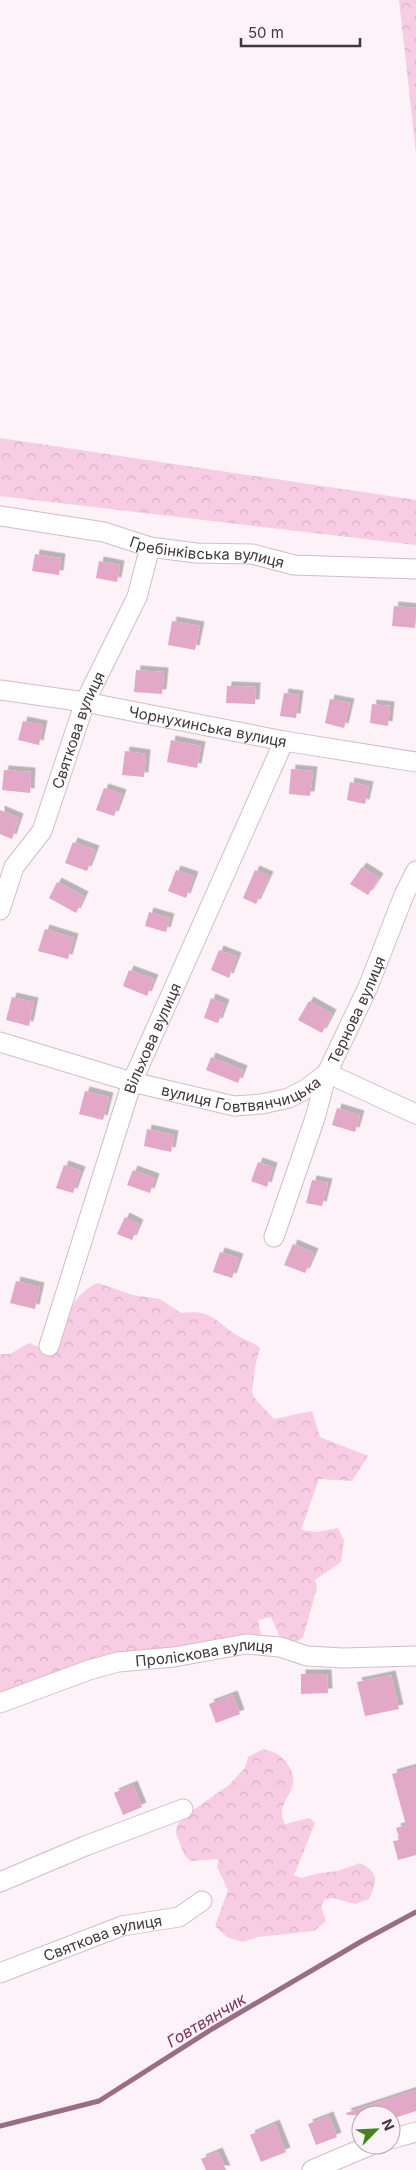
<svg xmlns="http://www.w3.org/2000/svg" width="416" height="2170" font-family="Inter,sans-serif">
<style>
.forest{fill:url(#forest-crowns)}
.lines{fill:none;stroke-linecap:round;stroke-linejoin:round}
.stream{stroke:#996e85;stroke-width:5}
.building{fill:#e3a7c7;filter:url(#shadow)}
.minor-casing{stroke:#d5bbc8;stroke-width:21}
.minor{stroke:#fff;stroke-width:19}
.labels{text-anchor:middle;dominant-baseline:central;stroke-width:4;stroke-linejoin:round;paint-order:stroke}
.street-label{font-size:15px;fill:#41373c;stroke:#fdf2f7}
.water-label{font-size:16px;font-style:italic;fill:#7c355f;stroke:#fdf2f7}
</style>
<defs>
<pattern id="forest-crowns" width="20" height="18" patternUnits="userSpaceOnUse" patternTransform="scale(1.25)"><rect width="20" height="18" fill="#f8cde3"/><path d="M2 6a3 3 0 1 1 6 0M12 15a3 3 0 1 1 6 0" fill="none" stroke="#d6b1c4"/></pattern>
<filter id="shadow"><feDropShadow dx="4.5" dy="-4.5" stdDeviation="0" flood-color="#0004"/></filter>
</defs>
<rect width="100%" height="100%" fill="#fdf2f7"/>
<g class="forest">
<path d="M399 0H416V153Z"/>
<path d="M0 438 416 500V545L0 496Z"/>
<path d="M98 1283 133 1295 160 1299 181 1313C209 1310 212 1317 233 1333 241 1339 252 1341 260 1348L255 1367 252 1393 256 1400 274 1419 312 1411 320 1437 368 1456 352 1481 319 1479 301 1530 317 1532 338 1528 344 1540 341 1562 315 1580 317 1587 303 1638 296 1642 280 1638 271 1617 258 1620 263 1645 254 1655 222 1647 0 1696V1354H10L29 1343 40 1347 63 1337C66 1315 75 1292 98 1283Z"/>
<path d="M263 1749C277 1753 279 1753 288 1765 306 1791 272 1800 285 1824L310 1818 315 1823 294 1875 301 1878 320 1873 338 1871 360 1863C380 1873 377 1881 369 1899L355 1904 332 1898 324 1900 321 1907 326 1921 314 1931 258 1937 243 1942 227 1937 215 1926 228 1890 217 1867 219 1859 191 1861 185 1856 176 1834 177 1825 189 1813 229 1785 245 1768 248 1757Z"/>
</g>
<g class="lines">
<path class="stream" d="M0 2126 99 2101 212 2029 362 1941 416 1912"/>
</g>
<g class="building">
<path d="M35 554 61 558 59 575 32 571Z"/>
<path d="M99 561 120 565 117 582 96 578Z"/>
<path d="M394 606 416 608 415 628 392 626Z"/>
<path d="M172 621 200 626 195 650 168 645Z"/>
<path d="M136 670 164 672 162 694 134 692Z"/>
<path d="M227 686 256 687 255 704 226 703Z"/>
<path d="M284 693 299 695 296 718 280 716Z"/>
<path d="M330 699 350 703 344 728 325 723Z"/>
<path d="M372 704 390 706 388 726 370 723Z"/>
<path d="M23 721 43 725 39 745 18 740Z"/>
<path d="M171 740 201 746 197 768 167 762Z"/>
<path d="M125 751 146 754 144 777 122 775Z"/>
<path d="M291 769 313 771 310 796 289 794Z"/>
<path d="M4 770 31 772 30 793 2 790Z"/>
<path d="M350 782 369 786 365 804 347 800Z"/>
<path d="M104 788 122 794 114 816 96 810Z"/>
<path d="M0 810 19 818 12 839 0 834Z"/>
<path d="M73 842 95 850 87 871 65 863Z"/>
<path d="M362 867 379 878 368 895 350 884Z"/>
<path d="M176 870 194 876 186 898 168 891Z"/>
<path d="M255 870 269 876 256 904 243 898Z"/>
<path d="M57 882 84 896 76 913 49 898Z"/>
<path d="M149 912 170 918 166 932 145 926Z"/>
<path d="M45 929 74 938 68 959 38 951Z"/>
<path d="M219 950 237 957 229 978 211 970Z"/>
<path d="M129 970 154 979 147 996 123 986Z"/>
<path d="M12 997 34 1002 29 1026 6 1020Z"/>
<path d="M211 998 225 1004 218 1023 204 1018Z"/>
<path d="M309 1001 332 1014 322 1033 298 1020Z"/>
<path d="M211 1057 243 1070 238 1083 206 1070Z"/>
<path d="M85 1091 109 1097 103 1120 79 1114Z"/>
<path d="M337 1108 360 1115 355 1132 332 1125Z"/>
<path d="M147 1129 174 1135 171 1152 144 1146Z"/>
<path d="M258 1162 273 1167 267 1187 251 1181Z"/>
<path d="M64 1165 81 1171 73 1193 56 1188Z"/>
<path d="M133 1170 155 1178 150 1193 127 1185Z"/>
<path d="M312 1180 328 1183 322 1206 306 1203Z"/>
<path d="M125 1217 139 1224 132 1240 117 1234Z"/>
<path d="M293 1244 314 1253 305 1273 284 1265Z"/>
<path d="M220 1252 239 1258 232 1278 213 1272Z"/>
<path d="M16 1281 40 1287 35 1309 10 1303Z"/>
<path d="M301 1674H327L328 1693 301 1694Z"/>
<path d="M391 1675 399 1709 365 1716 357 1682Z"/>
<path d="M233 1695 240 1714 216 1723 209 1704Z"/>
<path d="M416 1767V1855L398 1860 393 1841 400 1840 396 1828 406 1825 392 1774Z"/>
<path d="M133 1785 142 1807 123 1815 114 1793Z"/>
<path d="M416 2090V2111L391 2119V2115H347L346 2113Z"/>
<path d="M329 2116 337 2137 316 2145 308 2124Z"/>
<path d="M275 2124 286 2152 261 2162 250 2135Z"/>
<path d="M218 2152 226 2170H206L201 2159Z"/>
</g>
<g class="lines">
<defs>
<g id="minor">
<path id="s1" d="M0 516 104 532 150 547 196 553 252 554 294 565 416 569"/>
<path id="s2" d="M0 690 85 702 284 741 416 762"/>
<path id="s3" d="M0 910 14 867 42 831 85 702 137 597 150 547"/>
<path id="s4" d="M0 1042 132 1082 234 1106 262 1104 289 1098 306 1089 327 1073 416 1114"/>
<path id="s5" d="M274 1237 315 1118 327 1073 368 987 404 895 416 871"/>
<path id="s6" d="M49 1346 132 1082 284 741"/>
<path id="s7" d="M0 1703 89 1670 118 1662 174 1657 246 1644 280 1647 307 1656 343 1658 416 1656"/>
<path d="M0 1882 85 1846 183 1809"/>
<path id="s8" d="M0 1973 122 1926 179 1917 202 1901"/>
<path d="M391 2139 416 2132"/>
<path d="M312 2170 371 2145"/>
</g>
</defs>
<use href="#minor" class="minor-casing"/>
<use href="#minor" class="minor"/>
</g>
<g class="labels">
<g class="street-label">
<text stroke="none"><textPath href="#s1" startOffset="211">Гребінківська вулиця</textPath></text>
<text stroke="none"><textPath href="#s2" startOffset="211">Чорнухинська вулиця</textPath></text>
<text stroke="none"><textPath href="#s3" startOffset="198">Святкова вулиця</textPath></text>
<text stroke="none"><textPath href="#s5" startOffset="242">Тернова вулиця</textPath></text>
<text stroke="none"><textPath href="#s6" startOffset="325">Вільхова вулиця</textPath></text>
<text stroke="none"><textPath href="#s4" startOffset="251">вулиця Говтвянчицька</textPath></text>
<text stroke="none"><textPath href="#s7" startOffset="212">Проліскова вулиця</textPath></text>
<text stroke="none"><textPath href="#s8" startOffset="109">Святкова вулиця</textPath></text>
</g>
<g class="water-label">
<text transform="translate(206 2020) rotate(-31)">Говтвянчик</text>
</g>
</g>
<g transform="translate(376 2130) rotate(66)"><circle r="24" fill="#fdf2f7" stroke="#b2a7ac"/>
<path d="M0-4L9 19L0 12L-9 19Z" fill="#45811e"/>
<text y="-8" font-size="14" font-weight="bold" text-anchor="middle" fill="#41373c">N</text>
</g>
<path d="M241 38v8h119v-8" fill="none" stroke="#41373c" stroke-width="2.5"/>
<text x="248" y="38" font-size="15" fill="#41373c" stroke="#fdf2f7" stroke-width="4" paint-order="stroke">50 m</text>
</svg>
